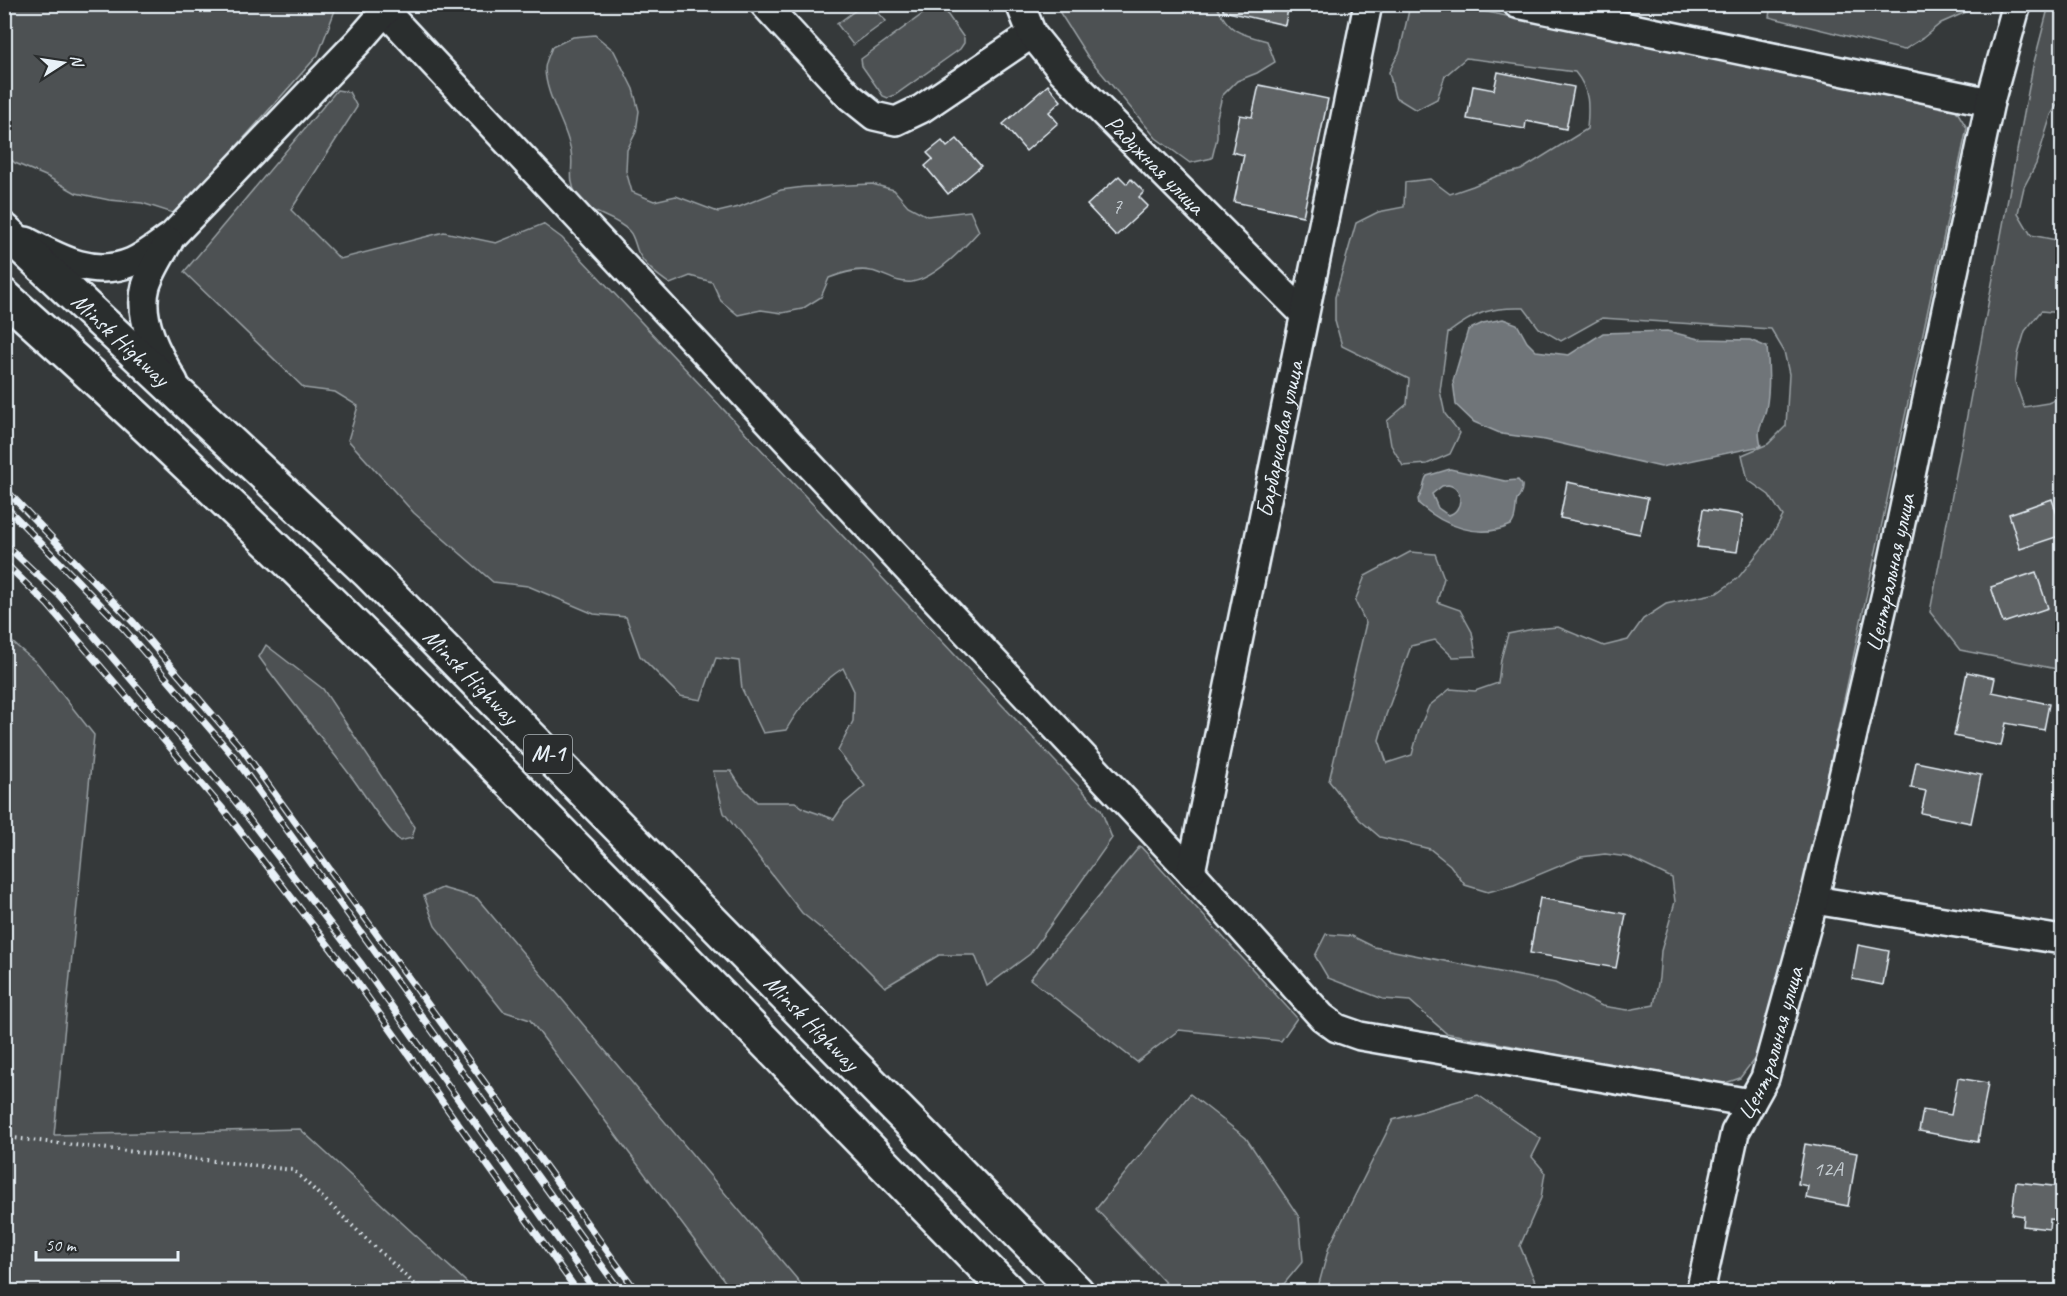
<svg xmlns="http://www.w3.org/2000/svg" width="2067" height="1296" font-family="Caveat,sans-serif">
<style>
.green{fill:#4d5152;stroke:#9aa1a5;stroke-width:1.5}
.water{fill:#707579;stroke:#a0a7ac;stroke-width:1.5;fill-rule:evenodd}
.building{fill:#5f6365;stroke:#e8f1f8;stroke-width:1.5}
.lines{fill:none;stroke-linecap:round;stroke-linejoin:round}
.minor-casing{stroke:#e8f1f8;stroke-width:32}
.highway-casing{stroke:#e8f1f8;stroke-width:38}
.path{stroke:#e8f1f8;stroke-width:4;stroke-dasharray:1.5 4.5;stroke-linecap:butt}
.minor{stroke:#2a2d2e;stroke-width:27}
.highway{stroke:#2a2d2e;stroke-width:33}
.rail-casing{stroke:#e8f1f8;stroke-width:7}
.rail{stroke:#2a2d2e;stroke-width:4.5;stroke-dasharray:14;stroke-linecap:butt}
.labels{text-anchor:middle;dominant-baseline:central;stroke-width:6;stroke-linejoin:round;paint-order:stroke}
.number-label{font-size:21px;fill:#c6ced3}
.shield{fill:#2a2d2e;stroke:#afb6bb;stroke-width:1.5}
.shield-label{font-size:22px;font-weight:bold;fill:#e8f1f8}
.street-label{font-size:24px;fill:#e8f1f8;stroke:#2a2d2e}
</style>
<rect width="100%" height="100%" fill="#35393a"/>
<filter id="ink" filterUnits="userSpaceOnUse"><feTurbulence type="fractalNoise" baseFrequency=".0167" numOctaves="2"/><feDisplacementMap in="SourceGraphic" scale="12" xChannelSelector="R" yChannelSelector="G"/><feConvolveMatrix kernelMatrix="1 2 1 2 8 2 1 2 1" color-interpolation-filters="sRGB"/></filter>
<g filter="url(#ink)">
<g class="green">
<path d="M864 4 869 5 886 21 853 45 837 24Z"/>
<path d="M4 5H337L318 55 176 214 142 203 109 200 76 193 48 177 15 163 5 154Z"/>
<path d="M939 5 943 8 964 38V43L960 49 895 95 888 98 883 96 862 66 861 59 931 8Z"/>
<path d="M1055 5H1216C1229 32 1239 34 1267 41L1275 62 1257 73 1237 81 1222 96 1217 117V138L1212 158 1190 163 1156 138 1088 57Z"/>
<path d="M1416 5H1454L1956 110 1967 128 1801 900 1755 1058 1740 1078 1717 1086 1446 1033 1410 1001 1383 999 1328 978 1315 956 1326 934 1352 936 1374 947 1555 983 1602 1006 1628 1010 1654 1005 1659 978 1661 951 1675 902 1672 878 1628 857 1605 854 1581 857 1514 885 1488 892 1465 885 1450 865 1430 849 1380 837 1360 820 1329 781 1366 623 1355 601 1365 576 1410 552 1435 554 1444 578 1437 602 1460 610 1472 632 1476 656 1453 657 1435 640 1411 646 1386 715 1379 740 1387 763 1412 755 1419 729 1429 706 1450 689 1475 691 1498 683 1501 659 1508 634 1533 629 1558 627 1604 646 1628 640 1643 619 1666 604 1717 593 1738 578 1771 537 1783 516 1769 495 1748 480 1742 455 1768 444 1786 426 1789 374 1784 351 1771 329 1602 318 1561 341 1539 328 1524 308C1490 307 1476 312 1448 333L1440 391 1445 414 1460 433 1450 454 1427 464 1403 466 1391 445 1387 421 1407 404 1409 379 1342 346 1335 321V297L1356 223 1378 212 1404 207 1405 182 1430 179 1450 194 1473 186 1497 176 1521 170 1587 129C1589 106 1590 90 1575 72L1466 58 1445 76 1437 99 1416 110 1395 97 1389 72 1400 51 1409 10Z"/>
<path d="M1686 5H1726L1722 12Z"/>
<path d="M1771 5V4L1982 5 1941 23 1923 38 1904 50 1769 17Z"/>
<path d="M2049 5H2062V97L2051 115 2036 164 2024 187 2018 213 2031 235 2062 241V313L2041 311 2025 331 2018 355 2015 382 2024 407 2048 403 2062 397V670L1960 650 1930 612 2033 66Z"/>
<path d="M595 35 614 51 633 89 639 111 636 132 627 150 626 171 632 192 654 201 676 196 718 212 739 207 781 190 804 187 872 184 894 190 908 206 927 216 970 211 979 231C964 248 935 278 912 282 896 284 884 273 871 271 857 268 842 273 829 278L821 297 802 309 782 313 761 310 738 315 721 301 712 282 690 276 670 284C657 275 645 266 638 252 635 245 634 236 629 231 614 215 588 215 577 196 567 179 574 167 571 151 566 123 546 98 545 69 545 62 550 53 552 47L573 37Z"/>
<path d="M337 90 349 92 357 107 291 210 340 259 444 232 496 243 543 224 562 238 1101 810 1112 838 1030 954 987 986 975 955H939L885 987 852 954 802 913 724 813 713 771H731L740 785 757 802H795L805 809 834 819 845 803 865 786 838 751 853 721 854 691 843 668C819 684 801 704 786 730L763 733 742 689 739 661 716 658 701 700 680 696 640 656 626 617 594 614 528 586 493 582 414 513 348 440 358 406 335 392 304 388 184 272Z"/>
<path d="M5 636 38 664 94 735 54 1135 300 1129 476 1291H5Z"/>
<path d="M266 645 323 689 415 827 412 838 400 841C380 822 367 797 350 775 320 735 288 698 259 657Z"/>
<path d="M1140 846 1297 1018 1281 1041 1179 1030 1137 1062 1030 979Z"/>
<path d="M442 888 477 898 807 1291H732L530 1020 503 1011 435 926 424 896Z"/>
<path d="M1190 1094 1246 1138 1299 1217 1303 1261 1278 1291H1173L1096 1209Z"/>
<path d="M1478 1095 1541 1139 1532 1157 1545 1172 1541 1198 1520 1246 1539 1291H1317L1329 1247 1393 1120Z"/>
</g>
<g class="water">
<path d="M1503 319 1517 324 1527 342 1536 351 1569 355 1603 333 1667 331 1699 339 1750 340 1767 347C1769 367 1770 389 1766 409 1762 428 1756 424 1761 446L1661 467 1545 440 1502 434 1474 422 1456 405 1453 381 1468 330 1483 323Z"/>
<path d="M1450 469 1505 481 1518 480 1522 485C1523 492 1520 494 1517 500 1514 509 1518 516 1511 525 1479 540 1444 526 1419 504L1418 499C1425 491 1422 483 1427 476ZM1448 485C1465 488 1463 512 1448 515L1438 508 1432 494 1442 486Z"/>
</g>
<g class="building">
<path d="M1223 4H1289L1285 25 1223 11Z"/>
<path d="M1498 72 1574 87 1566 129 1526 121 1525 129 1467 119 1473 86 1494 90Z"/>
<path d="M1048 85 1061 101 1049 112 1058 123 1026 151 1003 124Z"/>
<path d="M1259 85 1328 99 1303 216 1234 202 1244 155 1232 152 1240 115 1252 117Z"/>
<path d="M957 139 981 166 948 194 925 166 933 159 927 153 942 141 947 147Z"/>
<path d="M1119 176 1127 184 1131 179 1144 192 1139 197 1148 206 1116 236 1087 205Z"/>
<path d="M1567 482 1648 498 1640 534 1560 518Z"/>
<path d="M2052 499 2062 530V535L2020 549 2009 514Z"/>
<path d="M1703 509 1743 515 1737 552 1697 547Z"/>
<path d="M2036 572 2048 608 2003 623 1991 587Z"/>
<path d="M1967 672 1995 678 1992 692 2049 704 2044 730 2006 723 2001 746 1954 736Z"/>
<path d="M1916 762 1981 775 1971 823 1921 813 1926 791 1911 788Z"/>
<path d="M1540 898 1626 914 1616 968 1530 953Z"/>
<path d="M1858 945 1889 951 1883 985 1852 979Z"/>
<path d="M1958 1078 1988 1083 1978 1142 1919 1131 1923 1110 1951 1115Z"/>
<path d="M1805 1144 1857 1153 1848 1206 1806 1198 1808 1186 1798 1184Z"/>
<path d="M2016 1182 2062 1187 2059 1220 2050 1219 2049 1229 2023 1226 2024 1216 2012 1214Z"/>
</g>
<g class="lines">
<defs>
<g id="minor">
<path d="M383 4 385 11 1191 872 1322 1017 1337 1028 1360 1036 1751 1103"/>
<path d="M764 4 849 96 874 116 896 121 921 109 1032 34"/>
<path id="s1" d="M1020 4 1032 34 1061 70 1304 314"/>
<path d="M1517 4 1990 102"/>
<path d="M26 241C60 259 94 278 132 262 146 256 159 245 172 236L358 42 385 11 394 4"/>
<path d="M169 241C161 255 151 270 146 286 137 319 158 356 174 382"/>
<path id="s2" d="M1191 872 1368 4"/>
<path d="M1814 900 2062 940"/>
<path id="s3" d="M1700 1292 1735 1132 1765 1078 1814 900 1886 593 1990 102 2017 4"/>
</g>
<g id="highway">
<path id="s4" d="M4 230 368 572 1077 1292"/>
<path d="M4 296C357 611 678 955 1009 1292"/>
</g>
</defs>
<use href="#minor" class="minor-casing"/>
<use href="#highway" class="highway-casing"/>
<path class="path" d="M4 1137 293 1170 423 1292"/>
<use href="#minor" class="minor"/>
<use href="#highway" class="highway"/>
<defs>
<g id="rail">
<path d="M4 488 134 623 243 750 637 1292"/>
<path d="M4 505 125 630 235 758 621 1292"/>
<path d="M4 543 59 595 235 801 362 965 596 1292"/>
<path d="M4 562 48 605 223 809 356 981 578 1292"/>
</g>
</defs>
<use href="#rail" class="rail-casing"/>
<use href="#rail" class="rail"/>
</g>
</g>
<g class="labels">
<g class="number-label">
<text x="1117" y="206">7</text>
<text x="1828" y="1169">12А</text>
</g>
<rect class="shield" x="524" y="735" width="48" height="38" rx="4.5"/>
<g class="shield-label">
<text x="548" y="754">М-1</text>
</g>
<g class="street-label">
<text stroke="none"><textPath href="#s1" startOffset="212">Радужная улица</textPath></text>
<text stroke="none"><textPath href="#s4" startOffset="160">Minsk Highway</textPath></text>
<text stroke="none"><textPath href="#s2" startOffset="442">Барбарисовая улица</textPath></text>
<text stroke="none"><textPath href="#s3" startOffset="746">Центральная улица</textPath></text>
<text stroke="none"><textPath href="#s4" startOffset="646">Minsk Highway</textPath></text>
<text stroke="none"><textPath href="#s4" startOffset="1132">Minsk Highway</textPath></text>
<text stroke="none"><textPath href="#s3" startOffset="260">Центральная улица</textPath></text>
</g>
</g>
<rect width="2067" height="1296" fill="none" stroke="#2a2d2e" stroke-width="24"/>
<rect x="12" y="12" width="2043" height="1272" fill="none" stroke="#e8f1f8" stroke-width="2" filter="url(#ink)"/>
<g transform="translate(63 63) rotate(78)" stroke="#2a2d2e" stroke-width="4.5" paint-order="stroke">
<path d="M0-4.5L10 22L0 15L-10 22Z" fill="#e8f1f8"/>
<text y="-9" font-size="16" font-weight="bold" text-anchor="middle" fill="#e8f1f8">N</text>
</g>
<path d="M36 1251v9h142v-9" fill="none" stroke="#e8f1f8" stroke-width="3"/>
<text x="45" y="1251" font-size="18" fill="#e8f1f8" stroke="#2a2d2e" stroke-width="4.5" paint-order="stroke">50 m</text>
</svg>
